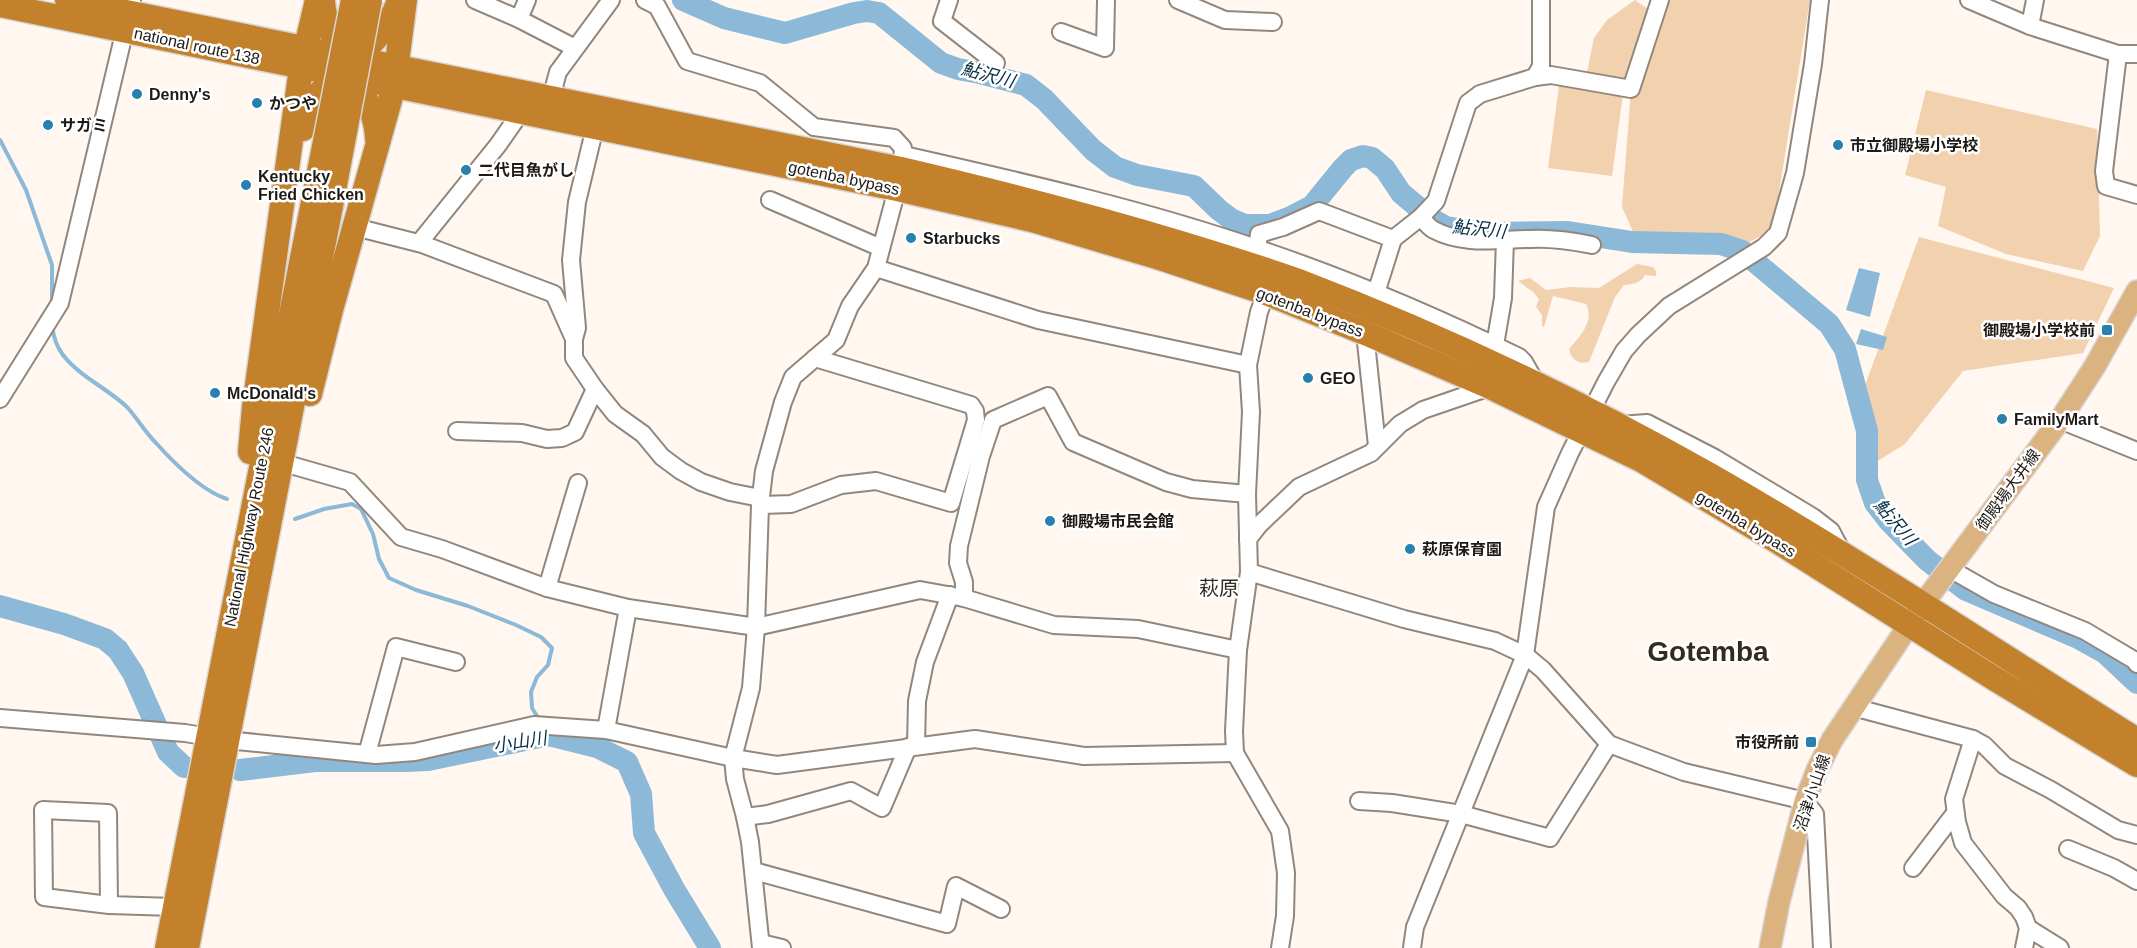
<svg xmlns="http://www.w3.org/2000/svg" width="2137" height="948" font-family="Helvetica,'Noto Sans JP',sans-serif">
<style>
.green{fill:#f2d1ae}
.water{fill:#8bb9d7}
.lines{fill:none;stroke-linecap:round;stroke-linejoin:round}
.stream{stroke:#8bb9d7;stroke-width:4}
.river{stroke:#8bb9d7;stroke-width:22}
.minor-casing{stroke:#92877c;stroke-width:20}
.major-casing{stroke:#d7d6d5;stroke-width:24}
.highway-casing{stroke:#d7d6d5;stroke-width:27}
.minor{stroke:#fff;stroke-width:16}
.major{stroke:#dbb380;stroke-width:21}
.highway{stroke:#c3812b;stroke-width:24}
.highway-bridge-casing{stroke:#d7d6d5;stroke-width:27;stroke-linecap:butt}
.highway-bridge{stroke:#c3812b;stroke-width:24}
.poi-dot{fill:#2880ae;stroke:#fff;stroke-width:2}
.labels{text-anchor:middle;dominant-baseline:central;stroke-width:5;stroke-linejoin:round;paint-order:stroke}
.street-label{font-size:16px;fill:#1f1a16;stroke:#fff}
.poi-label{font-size:16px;font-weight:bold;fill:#1f1a16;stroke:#fff;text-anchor:start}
.water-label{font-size:18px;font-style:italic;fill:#083045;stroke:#fff}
.quarter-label{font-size:20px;fill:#332a20;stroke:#fff}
.town-label{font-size:28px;font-weight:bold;fill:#332a20;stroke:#fff}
</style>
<rect width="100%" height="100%" fill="#fff7f0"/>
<g class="green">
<path d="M1635 0 1648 9 1631 80 1587 72 1594 38 1607 20Z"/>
<path d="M1669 0H1810L1773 229 1748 243 1634 234 1622 207 1631 89Z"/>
<path d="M1559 86 1623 94 1612 176 1548 168Z"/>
<path d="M1926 90 2097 129 2100 236 2083 271 2006 254 1938 226 1946 187 1905 175Z"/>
<path d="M1919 237 2114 288 2083 353 1963 371 1905 444 1873 464 1863 391Z"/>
<path d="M1637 264 1653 267 1656 271V276L1645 275C1640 284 1633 284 1624 285L1615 297 1589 362C1578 365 1571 359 1569 349 1579 337 1595 322 1586 304L1553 296 1544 327 1542 326V315L1536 307 1539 299 1533 292 1518 281 1530 278 1546 290 1571 287 1599 288Z"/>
</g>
<g class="water">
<path d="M1859 268 1880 273 1870 317 1846 310Z"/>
<path d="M1861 329 1887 337 1883 350 1856 344Z"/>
</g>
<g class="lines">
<g class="stream">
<path d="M0 140 26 190 52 265V303"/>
<path d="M52 325C53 335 57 347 63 355 80 377 107 388 127 407 137 418 145 432 156 443 174 463 202 491 227 499"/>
<path d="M295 519 324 509 352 504 361 509 373 534 379 559 389 578 416 590 468 606 516 625 541 637 552 648 548 665 537 677 531 692 532 708 540 721"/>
</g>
<g class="river">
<path d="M683 0 724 18 785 33 854 13 867 11 879 13 941 63 958 69 980 73 1026 85 1044 99 1093 150 1115 167 1137 175 1194 186 1219 210 1231 219 1245 225H1270L1291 217 1312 206 1343 168 1351 160 1363 156 1372 158 1385 169 1401 193 1432 219 1446 227 1485 233 1568 232 1632 242 1721 244 1742 251 1829 324 1845 349 1867 431V480L1875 503 1889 521 1927 560 1966 590 2078 638 2105 653 2137 683"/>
<path d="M0 606 64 624 105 639 118 650 133 673 168 752 184 767"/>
<path d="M240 770 315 761H406L428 760 549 735 597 747 627 762 641 794 644 833 674 889 710 948"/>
</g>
<defs>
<g id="minor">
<path d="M475 0 519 19 575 48"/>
<path d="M645 0 657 6 687 61 760 83 814 127 894 138 903 148 902 163"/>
<path d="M949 0 942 21 996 63"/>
<path d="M1178 0 1225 20 1273 22"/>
<path d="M1969 0 2030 26 2118 54H2137"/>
<path d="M519 19 527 0"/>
<path d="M2030 26 2035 0"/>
<path d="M1061 32 1105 48 1106 0"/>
<path d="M2118 54 2104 171 2106 186 2137 195"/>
<path d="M1535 77 1541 66V0"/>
<path d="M551 98 558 72 611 0"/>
<path d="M904 155C1023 182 1143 209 1259 249 1348 279 1435 316 1519 357L1524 362 1537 385"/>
<path d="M770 200 881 248"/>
<path d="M1421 217C1425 222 1429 228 1434 230 1464 246 1499 239 1531 239 1552 238 1572 241 1592 245"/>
<path d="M355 227 422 244 554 294 574 339V358L595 389 615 414 643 434 662 457 681 471 701 482 730 492 760 498"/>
<path d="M419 243 498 145 521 112"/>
<path d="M1256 256 1259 234 1283 227 1319 211 1393 239"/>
<path d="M876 268 1038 320 1248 365"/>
<path d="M1266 293 1259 312 1248 365 1251 412 1247 494 1249 572 1238 650 1234 731 1235 753 1280 831 1286 873 1285 916 1280 948"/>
<path d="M1376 293 1393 239 1421 217 1436 201 1468 103 1480 94 1535 77 1551 75 1631 89 1660 0"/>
<path d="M1365 333 1377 446"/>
<path d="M574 339 577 328 571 260 577 202 595 127"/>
<path d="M1495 345 1503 298 1505 240"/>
<path d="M0 399 60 303 132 0"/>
<path d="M2060 420 2137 451"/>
<path d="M1620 425 1647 423 1715 458 1813 517 1831 531 1842 552"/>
<path d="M457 431 522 433 547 439 562 438 575 432 595 389"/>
<path d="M294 466 350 482 401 537 442 549 547 588 628 608 756 627 920 590 964 598 1054 625 1138 629 1238 650"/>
<path d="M760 505 791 504 841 485 876 481 951 503 976 420 975 411 971 405 815 358"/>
<path d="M1248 539 1259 525 1299 487 1371 453 1400 424 1423 410 1490 387"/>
<path d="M1950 569 1994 594 2085 631 2134 660 2137 664"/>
<path d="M1249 572 1404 619 1495 641 1525 655 1543 670 1609 744 1684 772 1805 801 1815 814 1822 948"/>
<path d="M547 588 578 483"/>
<path d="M964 598V582L958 563 959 546 981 456 993 420 1048 396 1073 442 1166 482 1192 489 1247 494"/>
<path d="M1853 707 1973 739 1984 745 2005 766 2051 790 2118 830 2137 835"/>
<path d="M0 718 185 733 227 740 376 755 415 752 534 725 606 730 733 758 777 765 975 739 1084 756 1235 753"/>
<path d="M606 730 628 608"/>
<path d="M1973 739 1954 799 1957 822 1963 843 2004 896 2018 908 2024 917 2028 928 2024 948"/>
<path d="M916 746 917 701 925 662 950 595"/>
<path d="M367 754 396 647 456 662"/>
<path d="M1359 801 1392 803 1461 814 1550 838 1609 744"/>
<path d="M745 817 768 814 851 791 882 808 908 747"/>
<path d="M2068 849 2114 868 2137 881"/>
<path d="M1913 868 1955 813"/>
<path d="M754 871 947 924 956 886 1001 909"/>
<path d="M109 905 108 813 43 810 44 897 109 905 174 907"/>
<path d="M2028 928 2060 948"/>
<path d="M761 943 782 948"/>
<path d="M761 948 750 842 745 817 735 779 733 758 751 688 756 627 760 505 764 471 783 402 793 377 836 340 850 306 876 268 897 189"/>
<path d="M1412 948 1415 927 1525 655 1546 507 1570 453 1606 382 1624 351 1638 335 1669 306 1764 247 1778 233 1795 173 1813 64 1820 0"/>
</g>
<path id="major" d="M1770 948 1779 902 1805 801 1817 770 1832 740 1923 604 2060 420 2095 366 2137 291"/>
<g id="highway">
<path d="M67 0 901 169C995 191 1088 215 1181 243 1220 255 1260 267 1299 281 1440 335 1578 400 1710 475 1855 558 1995 651 2137 740"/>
<path d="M323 0C324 24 336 45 352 62"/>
<path d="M0 5 897 189 1032 220 1160 258 1266 293 1365 333 1490 387 1641 460 1780 543 1995 679 2137 765"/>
<path d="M350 60C372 46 391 25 399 0"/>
<path d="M345 72C363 90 376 112 377 138"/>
<path d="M303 129C309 98 323 84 352 72"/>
<path d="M310 394 331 310 394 86 405 0"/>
<path d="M250 452 254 407 301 68 317 0"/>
<path d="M167 948 313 202"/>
<path d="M187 948 331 206"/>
</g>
</defs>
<use href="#minor" class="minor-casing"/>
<use href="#major" class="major-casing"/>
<use href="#highway" class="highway-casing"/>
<use href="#minor" class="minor"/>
<use href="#major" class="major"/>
<use href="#highway" class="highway"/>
<defs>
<g id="highway-bridge">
<path d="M313 202 353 0"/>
<path d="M331 206 370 0"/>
</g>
</defs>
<use href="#highway-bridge" class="highway-bridge-casing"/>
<use href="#highway-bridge" class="highway-bridge"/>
</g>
<g class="poi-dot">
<circle cx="137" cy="94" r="6"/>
<circle cx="257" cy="103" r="6"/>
<circle cx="48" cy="125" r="6"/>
<circle cx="1838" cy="145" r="6"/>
<circle cx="466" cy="170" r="6"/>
<circle cx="246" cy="185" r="6"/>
<circle cx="911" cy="238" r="6"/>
<rect x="2101" y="324" width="12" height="12" rx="3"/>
<circle cx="1308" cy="378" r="6"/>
<circle cx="215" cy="393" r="6"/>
<circle cx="2002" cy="419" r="6"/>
<circle cx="1050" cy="521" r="6"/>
<circle cx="1410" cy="549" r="6"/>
<rect x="1805" y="736" width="12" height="12" rx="3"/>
</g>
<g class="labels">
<g class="street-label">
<text transform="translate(197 46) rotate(12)">national route 138</text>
<text transform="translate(844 178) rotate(12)">gotenba bypass</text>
<text transform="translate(1310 312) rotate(21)">gotenba bypass</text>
<text transform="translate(2008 490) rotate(-54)">御殿場大井線</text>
<text transform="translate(1746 524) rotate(31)">gotenba bypass</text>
<text transform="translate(249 527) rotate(-79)">National Highway Route 246</text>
<text transform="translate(1812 793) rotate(-71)">沼津小山線</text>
</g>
<g class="poi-label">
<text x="149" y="94">Denny's</text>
<text x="269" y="103">かつや</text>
<text x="60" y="125">サガミ</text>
<text x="1850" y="145">市立御殿場小学校</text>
<text x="478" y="170">二代目魚がし</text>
<text x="258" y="176">Kentucky<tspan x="258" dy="18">Fried Chicken</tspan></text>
<text x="923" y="238">Starbucks</text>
<text x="2095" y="330" text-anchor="end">御殿場小学校前</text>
<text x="1320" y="378">GEO</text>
<text x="227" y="393">McDonald's</text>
<text x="2014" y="419">FamilyMart</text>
<text x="1062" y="521">御殿場市民会館</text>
<text x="1422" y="549">萩原保育園</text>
<text x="1799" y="742" text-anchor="end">市役所前</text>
</g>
<g class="water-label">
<text transform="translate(988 75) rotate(15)">鮎沢川</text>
<text transform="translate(1479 229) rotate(6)">鮎沢川</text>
<text transform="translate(1895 522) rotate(50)">鮎沢川</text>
<text transform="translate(520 742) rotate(-9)">小山川</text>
</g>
<g class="quarter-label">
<text x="1219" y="588">萩原</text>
</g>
<g class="town-label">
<text x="1708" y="651">Gotemba</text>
</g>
</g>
</svg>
